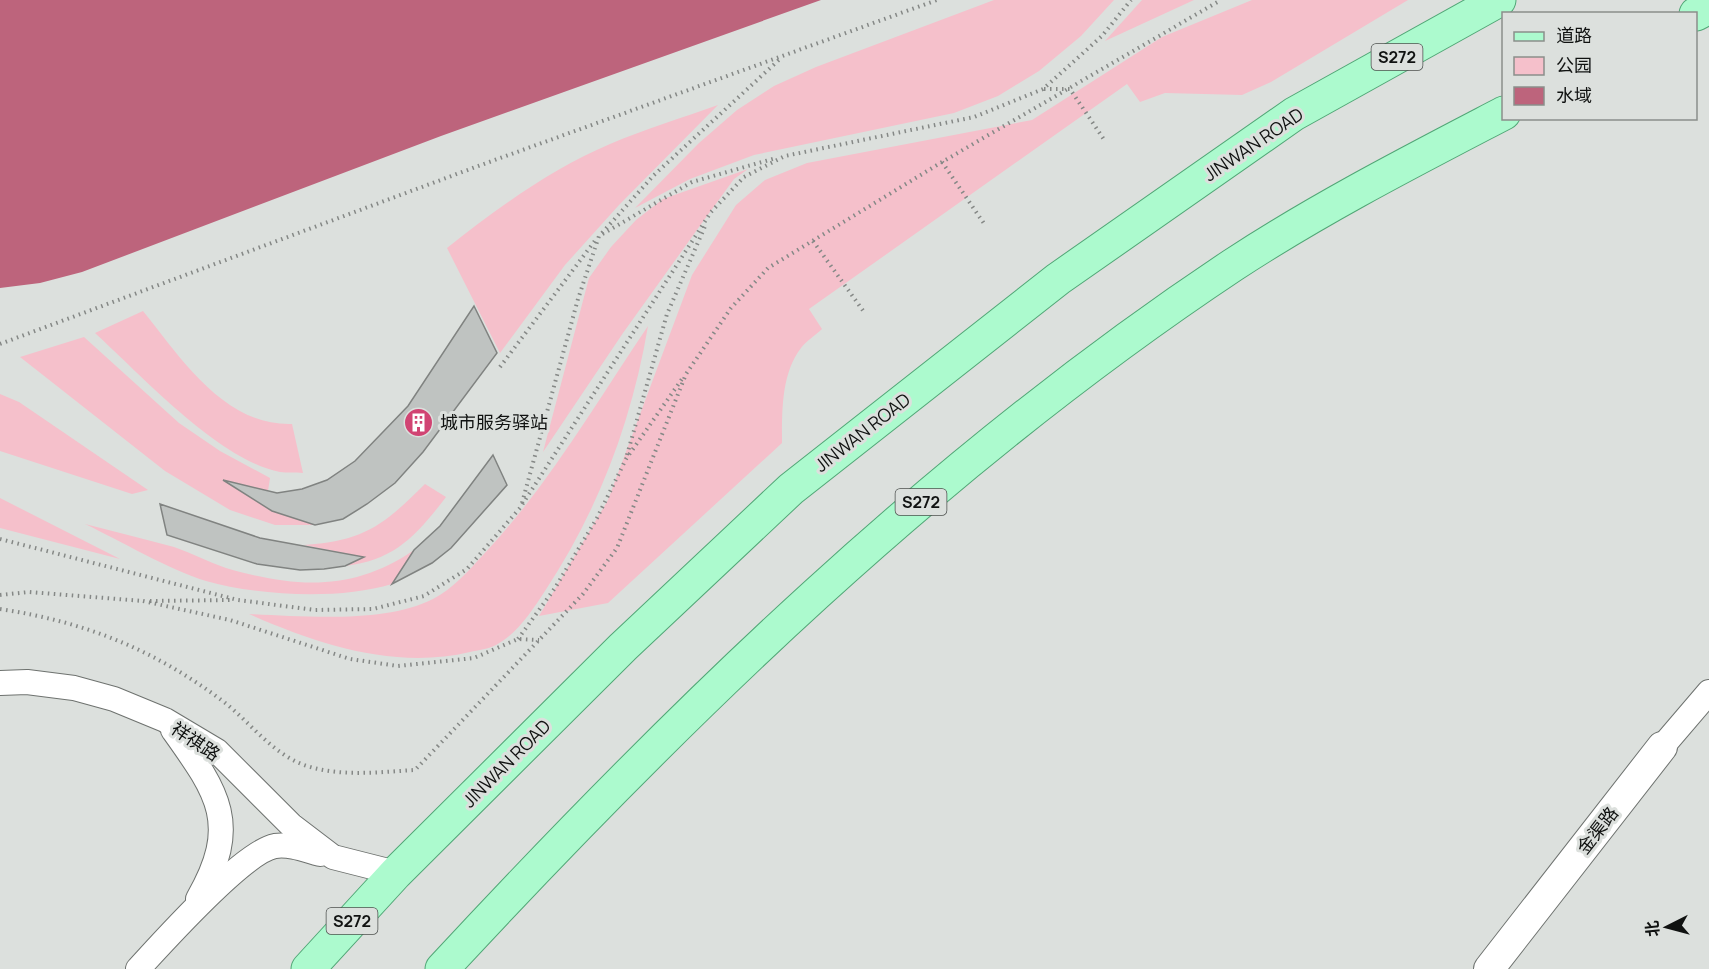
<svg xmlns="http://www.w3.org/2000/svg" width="1709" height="969" font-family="Manrope,'Noto Sans SC',sans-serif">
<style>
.green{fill:#f5c0cb}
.water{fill:#bd647c}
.building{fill:#bfc3c1;stroke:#808381;stroke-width:1.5}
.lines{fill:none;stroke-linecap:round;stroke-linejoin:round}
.minor-casing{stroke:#6e726f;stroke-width:26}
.tertiary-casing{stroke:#6e726f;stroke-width:32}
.primary-casing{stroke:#51a676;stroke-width:35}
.path{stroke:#858886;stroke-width:4;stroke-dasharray:1.5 4.5;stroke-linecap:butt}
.minor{stroke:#fff;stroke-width:24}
.tertiary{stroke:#fff;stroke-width:30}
.primary{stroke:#acface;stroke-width:33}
.labels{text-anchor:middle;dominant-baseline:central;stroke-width:6;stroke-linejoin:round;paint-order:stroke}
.shield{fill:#dce0dd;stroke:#4d504e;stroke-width:1.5}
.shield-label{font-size:16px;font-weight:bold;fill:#101211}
.street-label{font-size:18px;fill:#101211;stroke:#dce0dd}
.poi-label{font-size:18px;fill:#101211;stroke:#dce0dd;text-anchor:start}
</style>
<rect width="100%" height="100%" fill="#dce0dd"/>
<g class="green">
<path d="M994 0H1114L1081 36 1039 71 998 96 954 113 754 155 690 179 635 208 699 143 737 110 774 86 816 67Z"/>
<path d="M1142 0H1194L1105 41Z"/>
<path d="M1252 0H1408L1271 82 1242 95 1165 93 1140 102 1127 84 809 309 822 329C816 335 806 341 801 348 781 374 782 412 782 443L608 603 539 616 608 500 692 275 736 205 765 180 807 163 1032 120 1162 37Z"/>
<path d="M718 105 619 205 565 265 500 353 447 248C496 209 551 169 610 144 645 129 682 118 718 105Z"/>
<path d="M748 169 734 179 699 227 623 333 543 452 589 278 611 247 636 220 663 199Z"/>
<path d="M143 311C181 358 224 426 292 424L303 473C295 472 287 473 280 472 220 461 140 374 95 333Z"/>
<path d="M648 326C632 421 598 511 545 591 532 611 517 634 496 645 489 649 478 650 470 652 395 670 317 644 249 614 303 616 384 624 433 599 453 589 469 570 484 554 548 486 596 403 648 326Z"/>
<path d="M84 337 179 423 220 451 270 478 268 491 226 481 272 511 315 525H275L230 510 165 471 20 357Z"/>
<path d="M0 394 19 402 148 490 132 494 0 451Z"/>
<path d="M425 484 446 497C416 536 395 560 345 566L363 557 304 545C364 541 384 525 425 484Z"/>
<path d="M0 498 120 559 0 528Z"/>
<path d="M85 524C115 532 145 539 174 547 192 553 208 562 226 568 295 588 353 592 414 550L392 584C340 600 259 596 206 581 169 570 121 541 85 524Z"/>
</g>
<path class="water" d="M0 0H821L441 136 82 272 40 283 0 288Z"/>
<g class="building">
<path d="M474 306 497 353 423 452 395 483 367 504 343 519 315 525 272 511 223 480 277 493 302 489 327 480 355 461 408 406Z"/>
<path d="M493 455 507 485 451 548 432 563 392 584 414 550 440 526Z"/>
<path d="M160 504 260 538 364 557 345 566 324 569 300 570 257 564 167 535Z"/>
</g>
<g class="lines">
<defs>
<g id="minor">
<path d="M0 683 27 682 74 688 114 699 165 720 217 751 291 825 333 857 396 873"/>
<path d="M173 730C218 793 241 824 198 899"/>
<path d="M1662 747 1709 692"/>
<path d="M138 969C163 942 243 852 275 846 291 844 305 850 320 854"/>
</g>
<path id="tertiary" d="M1489 969 1662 747"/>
<g id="primary">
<path d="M1696 14 1709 7"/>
<path d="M308 969 396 873 623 647 791 489 1058 279 1294 114 1499 0"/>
<path d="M442 969C682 710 938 461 1233 265 1320 208 1412 161 1504 113"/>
</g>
</defs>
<use href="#minor" class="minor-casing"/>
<use href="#tertiary" class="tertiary-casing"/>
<use href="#primary" class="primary-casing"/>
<g class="path">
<path d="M1044 89H1070L1105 141"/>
<path d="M942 162 985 225"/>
<path d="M602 233 654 175 781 58"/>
<path d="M813 241 864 312"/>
<path d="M0 344 481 165 937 0"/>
<path d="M500 367 597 238"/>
<path d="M627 455 667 314 706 224"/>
<path d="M522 503 578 299 599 236 692 182 776 158"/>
<path d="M0 539 238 600 315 610 373 609 424 596 467 569 520 508 711 212 744 177 785 156 974 117 1043 89 1102 36 1131 0"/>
<path d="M0 595 29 592 143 601"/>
<path d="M143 601 230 620 350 659 398 666 474 658 518 639 539 640"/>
<path d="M150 601 230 600"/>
<path d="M0 609C86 622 155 650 224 702 251 723 273 755 307 766 342 777 379 772 415 770L583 594 617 548 686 374 731 308 768 268 942 162 1221 0"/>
<path d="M518 639 555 588 597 518 626 459 682 379"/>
</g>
<use href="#minor" class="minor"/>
<use href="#tertiary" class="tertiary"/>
<use href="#primary" class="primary"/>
</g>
<defs>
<symbol id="building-disc" viewBox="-11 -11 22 22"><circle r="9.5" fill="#d14473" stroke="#dce0dd"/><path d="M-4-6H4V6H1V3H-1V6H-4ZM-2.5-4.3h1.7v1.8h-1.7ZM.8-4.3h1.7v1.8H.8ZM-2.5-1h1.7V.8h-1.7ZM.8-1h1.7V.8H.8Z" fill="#fff"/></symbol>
</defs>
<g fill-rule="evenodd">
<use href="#building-disc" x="402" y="406" width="33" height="33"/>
</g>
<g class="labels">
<g class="shield">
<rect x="1371.5" y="44" width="51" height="26" rx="4.5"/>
<rect x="895.5" y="489" width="51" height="26" rx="4.5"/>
<rect x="326.5" y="908" width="51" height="26" rx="4.5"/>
</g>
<g class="shield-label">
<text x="1397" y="57">S272</text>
<text x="921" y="502">S272</text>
<text x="352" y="921">S272</text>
</g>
<g class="street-label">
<text transform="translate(1253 144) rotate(-34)">JINWAN ROAD</text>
<text transform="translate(862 432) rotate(-38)">JINWAN ROAD</text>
<text transform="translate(196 741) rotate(34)">祥祺路</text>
<text transform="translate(506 763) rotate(-45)">JINWAN ROAD</text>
<text transform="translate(1597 830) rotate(-52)">金渠路</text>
</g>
<g class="poi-label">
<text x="440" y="422">城市服务驿站</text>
</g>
</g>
<rect x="1502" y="12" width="195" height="108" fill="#dce0dd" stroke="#8a8e8b" stroke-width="1.5"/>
<rect x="1514" y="32" width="30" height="9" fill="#acface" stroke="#8a8e8b" stroke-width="1.5"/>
<text x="1556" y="42" font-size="18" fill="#101211">道路</text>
<rect x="1514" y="57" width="30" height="18" fill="#f5c0cb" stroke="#8a8e8b" stroke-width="1.5"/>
<text x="1556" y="72" font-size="18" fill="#101211">公园</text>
<rect x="1514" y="87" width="30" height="18" fill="#bd647c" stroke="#8a8e8b" stroke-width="1.5"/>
<text x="1556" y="102" font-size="18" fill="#101211">水域</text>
<g transform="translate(1667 927) rotate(264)" stroke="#dce0dd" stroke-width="4.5" paint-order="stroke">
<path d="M0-4.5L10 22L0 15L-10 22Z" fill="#101211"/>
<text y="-9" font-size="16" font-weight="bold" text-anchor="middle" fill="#101211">北</text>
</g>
</svg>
